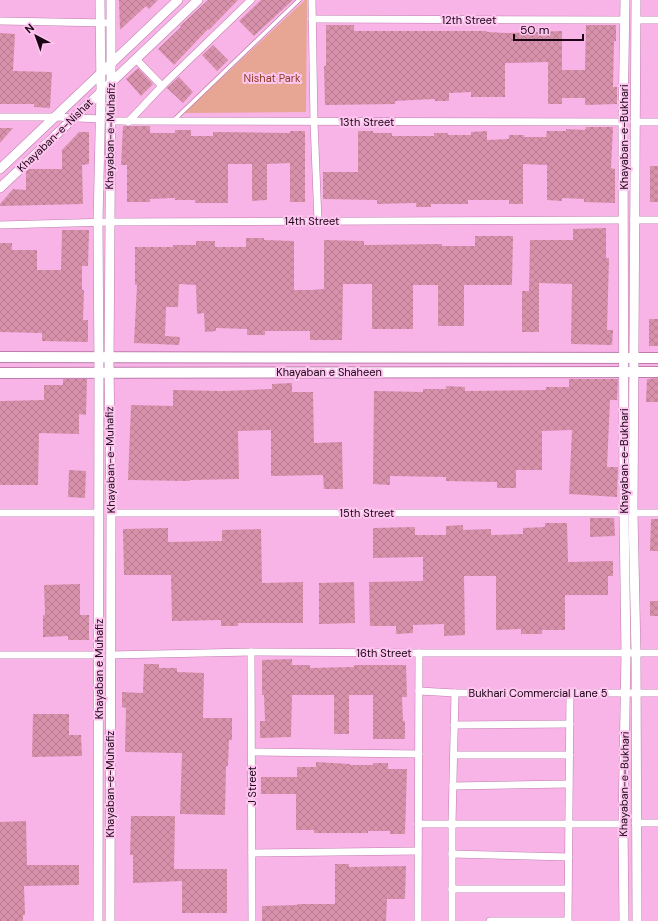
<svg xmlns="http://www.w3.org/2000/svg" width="658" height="921" font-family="'DM Sans',sans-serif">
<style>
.green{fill:#e7a694}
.building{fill:url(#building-cross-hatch)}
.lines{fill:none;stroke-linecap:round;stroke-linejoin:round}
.service-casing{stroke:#bd7cac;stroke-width:5}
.minor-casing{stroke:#bd7cac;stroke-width:8}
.tertiary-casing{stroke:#bd7cac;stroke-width:10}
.secondary-casing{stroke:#bd7cac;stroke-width:12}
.service{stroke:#fff;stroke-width:3.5}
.minor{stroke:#fff;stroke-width:7}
.tertiary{stroke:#fff;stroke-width:9}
.secondary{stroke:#fff;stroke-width:10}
.labels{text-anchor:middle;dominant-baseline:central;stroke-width:4;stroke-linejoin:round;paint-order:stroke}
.street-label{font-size:11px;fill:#1b0416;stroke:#fec6ef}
.park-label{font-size:11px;fill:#8f3a22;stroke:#fec6ef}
</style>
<defs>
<pattern id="building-cross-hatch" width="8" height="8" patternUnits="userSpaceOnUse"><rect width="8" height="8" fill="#d791aa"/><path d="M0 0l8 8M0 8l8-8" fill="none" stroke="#b87b92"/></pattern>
</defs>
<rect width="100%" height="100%" fill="#f9b4e7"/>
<path class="green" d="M305 0H307L306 112 184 113Z"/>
<g class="building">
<path d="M119 0H158L149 9 146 6 120 30Z"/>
<path d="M208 0H238L209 30 208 29 174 65 158 49 181 27 180 26Z"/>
<path d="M261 0H293L254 36 239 21Z"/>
<path d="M326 25H354V31H487V32L506 33 562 31V70H585L586 25H616V41H614L613 87H617V104L585 105V98H562V104H548V62L505 63V97H471V92L449 93V101H435V99L413 100 395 101V104L325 105 324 66H326Z"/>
<path d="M0 33 15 34 13 71 52 72 50 108 34 107V104H0Z"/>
<path d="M213 45 228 60 217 71 202 55Z"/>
<path d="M138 68 153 84 141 96 126 79Z"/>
<path d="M179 77 193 92 183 103 167 88Z"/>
<path d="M123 126H150V133H175V130H191V136H213V132L290 133V131H305V202H290V163L267 164V200L252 201V164H228V203H195V200H175V198L150 199V202H127V165H121Z"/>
<path d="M586 127H613L611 168 615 169V203L584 202V199L562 198V201L547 200V165L523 164V204H509V200H468V204H431V207H416V203L377 204V200L323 199V172H358V131H373V133H392V136H434V133H448V135H471V132L487 131V140L509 139V135H524V137H546L547 131H566V129L585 130Z"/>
<path d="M0 128H13L0 143Z"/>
<path d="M79 132H89V164L82 165 83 204 0 206V204L13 189 26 190V171L29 169H62V150Z"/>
<rect x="650" y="166" width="8" height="36"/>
<path d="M606 228V258H609L607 330H613L612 345 571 344 572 284 539 283V332H522V291H529L530 240H573V229Z"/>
<path d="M62 230H89L88 266H82V290H84L83 320H88V342L42 341V333L0 332V243H12V250H37V270H61Z"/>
<path d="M475 236H513L512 285H464V326H438V285H413V329H372V284H343L342 340H310V331H265V335H247V329L216 328V331L205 332 204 313 197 314 196 285 179 284 178 307H166L165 336 180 337 179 345 134 343 137 285H135V247H173V245H196V241H215V247H246V238H264V240L294 241V290H311L324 289V240L364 241V245L442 244V246H475Z"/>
<rect x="649" y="319" width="9" height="27"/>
<path d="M658 378V402H646L647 379Z"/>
<path d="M63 379H87L86 415 79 414V434L39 433 38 485H0V401L44 400V385H63Z"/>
<path d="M569 379H618L617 400H610L607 467H618L617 497 569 494 572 430 542 431V470H516V488H497V482L446 481V477L390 476V485L373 484 374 391 423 392V389H446V386L465 387V391L546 390V387H569Z"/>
<path d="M292 383V392H313L314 443 342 442 343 489H324L323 475 271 476V430L238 431 239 479 190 480V481L128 480 131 405 173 406V390L222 391 272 389V384Z"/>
<path d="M69 470 86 471 85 498 68 497Z"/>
<path d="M590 518H614L615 536 590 537Z"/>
<path d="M651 519H658V551H650Z"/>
<path d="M545 523H567L568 562 613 561V576H608V595H565V630H542V634H521V629L496 630V576H464L465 635 444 636V624L413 625V633L396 634V626H370L369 582 423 581V557L373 558V528L415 527V535H446V526L463 525V530L491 529V535L523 534V528L545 527Z"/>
<path d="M168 528V542L222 541V530L261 529 262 583 303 582V623H238V626H221V620L172 621 171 575H124L123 529Z"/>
<path d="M354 582 355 623 319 624V583Z"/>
<path d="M80 584V615H89V640H68V636L43 637V615H45L44 585Z"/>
<rect x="650" y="601" width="8" height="15"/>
<path d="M292 659V665H310V668L354 667V665H406L407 697H402L403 721H405V739H373V695H349V734H334V695H292L291 737 260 738V721H265L264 695H262V660Z"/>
<path d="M144 664H159V668H177V672L204 673 203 718H232V740H229L228 766H226L225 815 180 814 182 753 125 752 126 708 122 707V692L143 693Z"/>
<path d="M33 714H69V735H81L82 756 32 757Z"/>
<path d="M316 762 350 764V765H373V763H388V769H407L405 834H390V831H368V833H314V830H296V794H261V777H297V767H316Z"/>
<path d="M131 816H175L174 869H227V913H182V881L133 883V855H130Z"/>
<path d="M26 821 27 865H79V885L24 886 25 915H23V921H0V822Z"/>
<path d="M335 864H349V867L406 866 405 899H387L386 921H262V906L297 905V904H335Z"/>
</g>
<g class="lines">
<defs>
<path id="service" d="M173 121 299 0"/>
<g id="minor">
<path d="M312 0 314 122 318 221"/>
<path d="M312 19 625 20"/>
<path d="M636 20H658"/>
<path d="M0 21 110 23"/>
<path d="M136 59 162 86"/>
<path d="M0 117H56L101 119"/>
<path d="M110 121 623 122"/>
<path d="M128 122 162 86 251 0"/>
<path d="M634 122H658"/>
<path d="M634 220H658"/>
<path d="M0 225 110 222 623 220"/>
<path d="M0 513H98"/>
<path d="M111 513H624"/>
<path d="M633 513H658"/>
<path d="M251 652 252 921"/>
<path d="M0 655H99"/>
<path d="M111 655 251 652 419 653H658"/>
<path d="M419 691 455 693H658"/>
<path d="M454 725 570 724"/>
<path d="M252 752 419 754"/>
<path d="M454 755H570"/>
<path d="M453 786 569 784"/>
<path d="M635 823H658"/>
<path d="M418 824H623"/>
<path d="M252 853 418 851"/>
<path d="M452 854 569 857"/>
<path d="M452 889H568"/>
<path d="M418 921 419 653"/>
<path d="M452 921V824L455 693"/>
<path d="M490 921H568"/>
<path d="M568 921 570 693"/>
</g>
<g id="tertiary">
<path d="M636 0 633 513 636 653 637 921"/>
<path d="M0 169 178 0"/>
<path d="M0 188 198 0"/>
<path d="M98 921 99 373 98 222 101 91 100 0"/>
<path d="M110 921 111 513 109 365 111 82V0"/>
<path d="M624 921 623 824 626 653 624 513 623 122 625 0"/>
</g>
<g id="secondary">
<path d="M0 357 658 358"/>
<path d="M0 373 658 372"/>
</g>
</defs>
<use href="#service" class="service-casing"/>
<use href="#minor" class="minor-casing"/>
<use href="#tertiary" class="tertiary-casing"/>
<use href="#secondary" class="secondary-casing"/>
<use href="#service" class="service"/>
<use href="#minor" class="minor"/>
<use href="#tertiary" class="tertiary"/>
<use href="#secondary" class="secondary"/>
</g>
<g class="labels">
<g class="street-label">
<text x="469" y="20">12th Street</text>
<text x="367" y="122">13th Street</text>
<text transform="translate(55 135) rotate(-44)">Khayaban-e-Nishat</text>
<text transform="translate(110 136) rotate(-89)">Khayaban-e-Muhafiz</text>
<text transform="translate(624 137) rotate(-90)">Khayaban-e-Bukhari</text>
<text x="312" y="221">14th Street</text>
<text x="329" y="372">Khayaban e Shaheen</text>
<text transform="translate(110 460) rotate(-91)">Khayaban-e-Muhafiz</text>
<text transform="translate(624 461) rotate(-90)">Khayaban-e-Bukhari</text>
<text x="367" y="513">15th Street</text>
<text x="384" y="653">16th Street</text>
<text transform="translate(99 669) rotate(-90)">Khayaban e Muhafiz</text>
<text x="538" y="693">Bukhari Commercial Lane 5</text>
<text transform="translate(110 784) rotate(-90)">Khayaban-e-Muhafiz</text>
<text transform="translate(624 784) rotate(-89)">Khayaban-e-Bukhari</text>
<text transform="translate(252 786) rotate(-90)">J Street</text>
</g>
<g class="park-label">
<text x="272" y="78">Nishat Park</text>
</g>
</g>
<g transform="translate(36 36) rotate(319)" stroke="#fec6ef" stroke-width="3" paint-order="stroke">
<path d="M0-3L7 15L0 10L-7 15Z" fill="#1b0416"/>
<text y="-6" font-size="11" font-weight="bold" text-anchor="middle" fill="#1b0416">N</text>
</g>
<path d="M514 34v6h69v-6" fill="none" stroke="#1b0416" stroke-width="2"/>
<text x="520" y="34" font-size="12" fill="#1b0416" stroke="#fec6ef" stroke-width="3" paint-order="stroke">50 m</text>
</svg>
